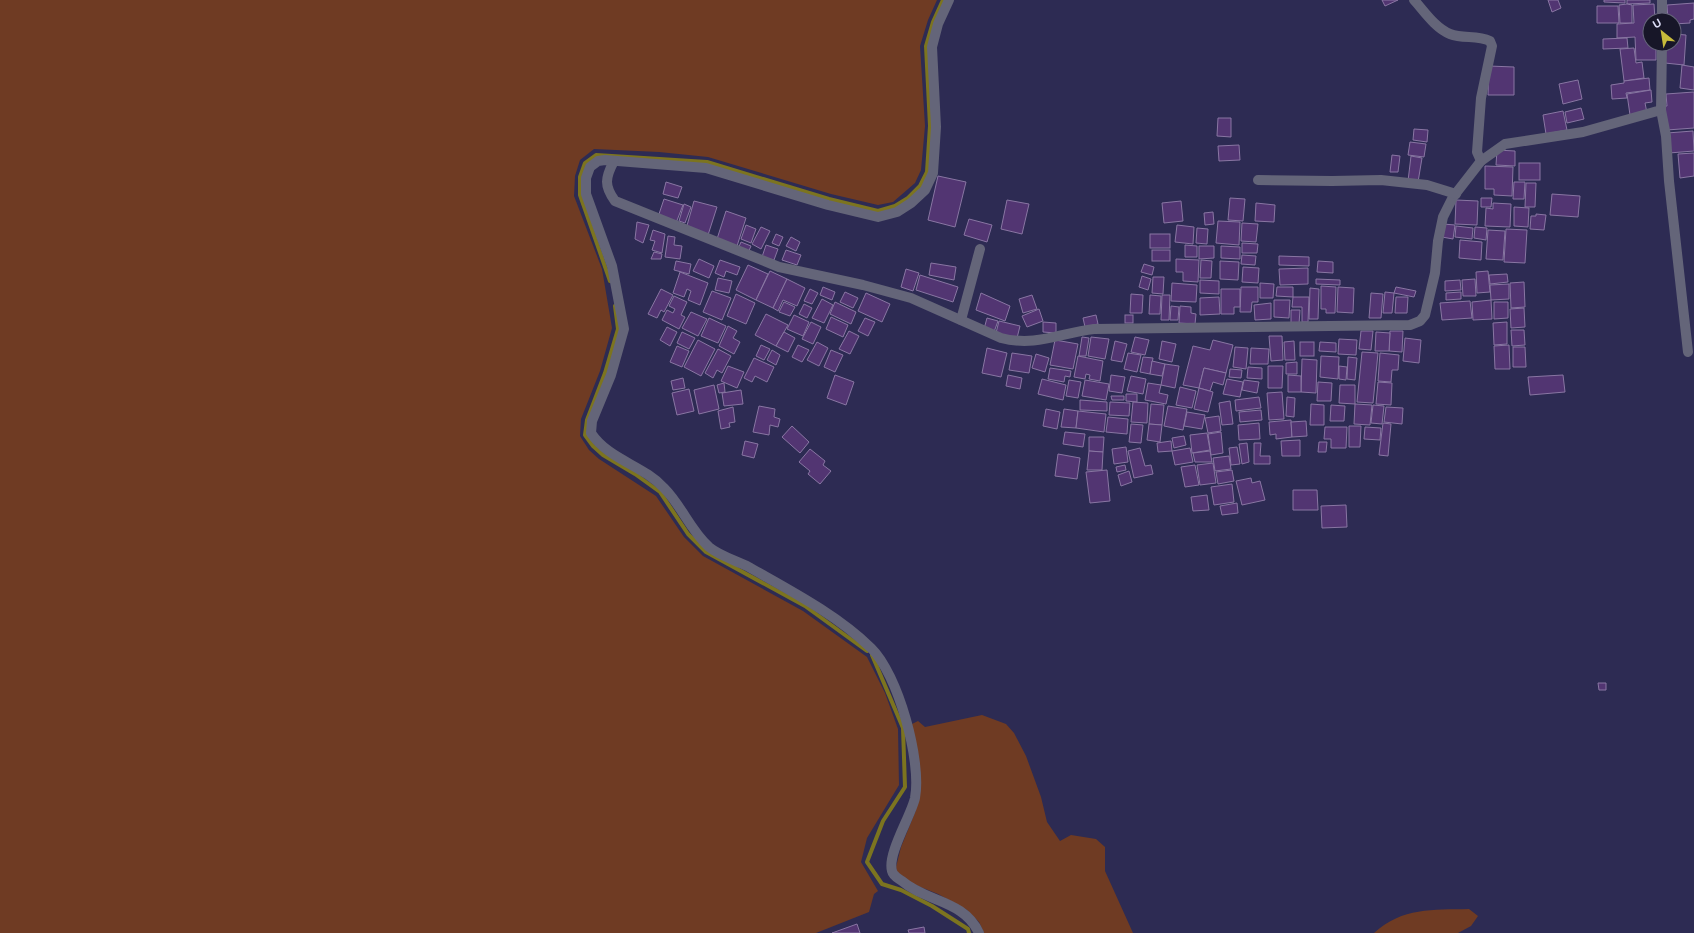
<svg xmlns="http://www.w3.org/2000/svg" width="1694" height="933" font-family="Arial,sans-serif">
<style>
.green{fill:#6f3b23}
.lines{fill:none;stroke-linecap:round;stroke-linejoin:round}
.stream{stroke:#7c741f;stroke-width:4}
.building{fill:#523572;stroke:#8976a3}
.minor{stroke:#646579;stroke-width:10}
</style>
<rect width="100%" height="100%" fill="#2d2b53"/>
<g class="green">
<path d="M0 0H937L928 20 920 46 925 126 921 170 915 183 893 202 878 205 831 194 708 157 659 152 594 149 580 160 575 176 574 196 602 269 612 328 600 371 581 419 580 436 589 450 599 459 656 496 684 537 703 556 803 611 867 657 885 693 898 729 899 785 867 838 861 862 878 891 874 894 869 912 816 933H0Z"/>
<path d="M982 715 1006 724 1014 733 1026 756 1041 797 1047 822 1060 841 1071 835 1096 839 1105 847V871L1133 933H984L979 922 967 910 938 894 913 884 897 872 896 867 901 847 916 810 912 724 918 721 925 727Z"/>
<path d="M1469 909 1478 916 1471 926 1458 933H1374C1403 907 1432 910 1469 909Z"/>
</g>
<g class="lines">
<g class="stream">
<path d="M610 281 580 195V177L585 163 596 155 707 162 829 199 878 211 895 206 908 198 920 186 927 172 930 126 926 46 933 22 943 0"/>
<path d="M615 306 618 329 605 373 587 420 585 435 593 446 603 455 635 474 660 492 688 534 706 552 805 606 867 651"/>
<path d="M872 655 903 728 905 787 883 821 867 862 882 884 901 890 932 906 968 929 969 933"/>
</g>
</g>
<g class="building">
<path d="M1382 0H1398L1385 6Z"/>
<path d="M1548 0H1558L1561 8 1552 12Z"/>
<path d="M1604 0H1625V3L1604 2Z"/>
<path d="M1627 0H1650V3L1627 4Z"/>
<path d="M1694 3V19L1690 20V23L1674 24V20H1668L1667 5Z"/>
<path d="M1627 4 1632 5V23H1620L1619 5Z"/>
<path d="M1654 4 1655 20H1650V44H1656V60H1636L1635 37 1617 38V24L1634 23 1633 5Z"/>
<path d="M1597 6H1618L1619 23H1597Z"/>
<path d="M1674 34 1686 35 1684 65 1665 63 1666 44H1674Z"/>
<path d="M1627 38 1628 48 1603 49V39Z"/>
<path d="M1634 48 1636 63 1642 62 1644 78 1624 81 1620 49Z"/>
<path d="M1682 65 1694 67V90L1680 88Z"/>
<path d="M1489 66 1514 67V95H1488Z"/>
<path d="M1649 78 1650 90 1626 93 1627 98 1612 99 1611 85 1624 83V81Z"/>
<path d="M1578 80 1582 99 1563 104 1559 84Z"/>
<path d="M1651 90 1652 102 1645 103 1647 113 1630 115 1627 94Z"/>
<path d="M1694 92V128L1667 130 1663 106H1667L1666 94Z"/>
<path d="M1581 108 1584 119 1567 123 1565 112Z"/>
<path d="M1563 111 1567 130 1546 134 1543 115Z"/>
<path d="M1218 118H1231V137L1217 136Z"/>
<path d="M1414 129 1428 130 1427 142 1413 140Z"/>
<path d="M1693 131 1694 151 1669 153 1667 133Z"/>
<path d="M1410 142 1426 144 1424 157 1408 155Z"/>
<path d="M1239 145 1240 160 1219 161 1218 146Z"/>
<path d="M1497 150 1515 151V166L1496 165Z"/>
<path d="M1694 153V176L1680 178 1678 154Z"/>
<path d="M1392 155 1400 156 1398 172H1390Z"/>
<path d="M1411 156 1422 158 1418 182 1408 181Z"/>
<rect x="1519" y="163" width="21" height="17"/>
<path d="M1485 166 1513 167 1512 196 1494 195V189H1485Z"/>
<path d="M938 176 966 182 955 227 928 220Z"/>
<path d="M666 182 682 187 678 198 663 194Z"/>
<path d="M1514 182H1525L1524 199H1513Z"/>
<path d="M1526 183H1536L1535 207H1525Z"/>
<path d="M1552 194 1580 196 1578 217 1550 215Z"/>
<path d="M1230 198 1245 199 1243 221 1228 220Z"/>
<path d="M1481 198H1492L1491 207H1481Z"/>
<path d="M664 199 683 205 676 223 658 217Z"/>
<path d="M1007 200 1029 204 1022 234 1001 229Z"/>
<path d="M1456 200 1478 201 1477 225 1455 224Z"/>
<path d="M694 201 717 207 708 235 686 229Z"/>
<path d="M1181 201 1183 221 1164 223 1162 203Z"/>
<path d="M1256 203 1275 205 1274 222 1255 221Z"/>
<path d="M1493 203 1511 204 1510 227 1485 226 1486 208 1493 209Z"/>
<path d="M684 204 691 207 685 223 679 221Z"/>
<path d="M1514 207 1529 208 1528 227 1514 226Z"/>
<path d="M726 211 746 218 737 246 717 239Z"/>
<path d="M1213 212 1214 224 1205 225 1204 213Z"/>
<path d="M1536 214 1546 215 1544 230 1530 229 1531 216H1536Z"/>
<path d="M969 219 992 225 987 242 964 235Z"/>
<path d="M1218 221 1240 222 1239 245 1216 243Z"/>
<path d="M637 222 649 225 643 243 635 239Z"/>
<path d="M1242 223 1258 224 1256 242 1241 241Z"/>
<path d="M1443 224 1455 225 1453 239 1442 237Z"/>
<path d="M746 225 756 229 751 243 741 239Z"/>
<path d="M1177 225 1194 227 1193 244 1175 242Z"/>
<path d="M1456 226 1473 228 1472 239 1455 237Z"/>
<path d="M761 227 770 231 761 249 752 244Z"/>
<path d="M1475 227 1487 228 1486 240 1474 238Z"/>
<path d="M1197 228 1208 229 1207 244 1196 243Z"/>
<path d="M1506 229 1527 230 1525 263 1504 262Z"/>
<path d="M653 230 665 234 662 253 652 250 655 241 650 240Z"/>
<path d="M1488 230 1505 231 1503 260 1486 259Z"/>
<path d="M776 234 783 237 779 246 772 243Z"/>
<rect x="1150" y="234" width="20" height="14"/>
<path d="M668 236 675 237 674 245 682 246 680 259 665 257Z"/>
<path d="M791 237 800 242 796 251 786 246Z"/>
<path d="M1460 240 1482 242 1481 260 1459 258Z"/>
<path d="M741 242 751 246 748 253 738 249Z"/>
<path d="M1242 243 1258 244 1257 253H1242Z"/>
<path d="M766 245 778 249 774 260 762 257Z"/>
<path d="M1185 245 1197 246V257H1185Z"/>
<path d="M1199 246H1214V258L1199 259Z"/>
<path d="M1221 246 1240 247V259L1221 258Z"/>
<path d="M786 250 801 255 797 265 782 260Z"/>
<rect x="1152" y="250" width="18" height="11"/>
<path d="M654 252 662 254 661 259H651Z"/>
<path d="M1242 255 1256 256 1255 265 1241 264Z"/>
<path d="M1279 256 1309 257V266L1279 265Z"/>
<path d="M699 259 714 266 709 278 693 271Z"/>
<path d="M1176 259 1199 260 1198 282 1183 281V272H1176Z"/>
<path d="M720 260 740 267 737 275 726 271 724 277 715 273Z"/>
<path d="M1201 260 1212 261 1211 278H1200Z"/>
<path d="M676 261 691 264 689 274 674 270Z"/>
<path d="M1220 261 1239 262 1238 280 1220 279Z"/>
<path d="M1318 261 1333 262V273L1317 272Z"/>
<path d="M931 263 956 267 954 280 929 275Z"/>
<path d="M1144 264 1154 267 1152 275 1141 272Z"/>
<path d="M748 265 768 274 756 300 736 290Z"/>
<path d="M1243 267 1259 268 1258 283 1242 282Z"/>
<path d="M1308 268V284L1280 285 1279 269Z"/>
<path d="M906 269 919 273 913 291 901 287Z"/>
<path d="M770 271 787 279 773 308 756 300Z"/>
<path d="M1488 271 1490 292 1477 293 1476 272Z"/>
<path d="M680 272 708 283 700 305 688 300 691 291 687 289 684 297 673 293Z"/>
<path d="M1507 274 1508 282 1490 284 1489 275Z"/>
<path d="M920 275 958 287 953 302 916 290Z"/>
<path d="M1142 276 1151 279 1148 290 1139 287Z"/>
<path d="M1153 277H1164L1163 294 1152 293Z"/>
<path d="M718 278 732 281 729 293 715 290Z"/>
<path d="M787 279 805 288 797 306 783 300 778 311 773 308Z"/>
<path d="M1316 279 1340 280V285L1316 284Z"/>
<path d="M1475 279 1476 296H1463L1462 280Z"/>
<path d="M1200 280 1219 281V294L1200 293Z"/>
<path d="M1460 280 1461 290 1445 291V281Z"/>
<path d="M1524 282 1525 307 1511 308 1510 283Z"/>
<path d="M1172 283 1197 285 1196 302 1171 301Z"/>
<path d="M1260 283 1274 284 1273 298H1260Z"/>
<path d="M1509 284V299L1491 300 1490 285Z"/>
<path d="M1321 286 1336 287 1335 313H1326V309H1321Z"/>
<path d="M823 287 835 292 832 300 820 295Z"/>
<path d="M1241 287H1258V302H1252L1251 312H1240Z"/>
<path d="M1277 287H1293V297L1276 296Z"/>
<path d="M1338 287 1354 288 1353 313 1337 312Z"/>
<path d="M1396 287 1416 291 1414 297 1394 293Z"/>
<path d="M1310 288 1319 289 1318 319H1309Z"/>
<path d="M661 289 673 295 664 312 661 310 657 318 648 314Z"/>
<path d="M810 289 818 293 812 304 804 301Z"/>
<path d="M1221 289H1240V307H1234V314H1221Z"/>
<path d="M712 291 731 298 722 320 703 312Z"/>
<path d="M845 292 858 298 853 308 840 302Z"/>
<path d="M1385 292 1394 293 1392 313H1383Z"/>
<path d="M1461 292V299L1446 300V293Z"/>
<path d="M866 293 890 304 882 322 858 311Z"/>
<path d="M981 293 1010 306 1005 321 976 310Z"/>
<path d="M1371 293 1383 294 1381 318H1369Z"/>
<path d="M736 294 755 303 746 324 727 316Z"/>
<path d="M1131 294 1143 295 1142 313H1130Z"/>
<path d="M1032 295 1037 309 1023 313 1019 299Z"/>
<path d="M1150 295 1161 296 1160 314H1149Z"/>
<path d="M1162 295H1170L1169 320H1161Z"/>
<path d="M674 296 687 302 681 315 685 317 679 329 662 320 667 310 673 313 675 309 669 306Z"/>
<path d="M1219 297 1220 314 1200 315V298Z"/>
<path d="M1293 297H1309L1308 322H1302V307H1292Z"/>
<path d="M1396 297H1408L1407 313H1395Z"/>
<path d="M822 299 833 305 824 323 812 318Z"/>
<path d="M1274 300H1290L1289 318 1274 317Z"/>
<path d="M1491 300 1492 319 1473 320 1472 302Z"/>
<path d="M1470 301 1472 318 1442 320 1440 303Z"/>
<path d="M784 302 795 307 790 316 779 312Z"/>
<path d="M835 302 856 312 851 324 830 314Z"/>
<path d="M1494 302H1508V318L1494 319Z"/>
<path d="M1271 303V319L1255 320 1254 305Z"/>
<path d="M804 304 812 308 807 318 799 314Z"/>
<path d="M1171 306 1179 307 1178 320H1170Z"/>
<path d="M1180 306 1191 307V313L1196 314 1195 324 1179 323Z"/>
<path d="M1524 308 1525 327 1511 328 1510 309Z"/>
<path d="M1039 309 1043 321 1027 327 1022 316Z"/>
<path d="M1291 310H1300L1299 324 1291 323Z"/>
<path d="M691 312 707 319 698 336 682 328Z"/>
<path d="M766 314 788 325 776 346 755 335Z"/>
<path d="M794 315 809 322 803 336 787 329Z"/>
<path d="M1096 315 1098 324 1085 327 1083 318Z"/>
<rect x="1125" y="315" width="8" height="8"/>
<path d="M831 317 848 325 843 337 826 329Z"/>
<path d="M709 318 726 326 718 343 701 336Z"/>
<path d="M865 318 875 322 868 336 858 331Z"/>
<path d="M987 318 998 321 994 332 984 329Z"/>
<path d="M999 321 1020 326 1017 338 996 333Z"/>
<path d="M811 322 821 327 813 344 802 339Z"/>
<path d="M1043 322 1056 323V333L1043 332Z"/>
<path d="M1507 322V344L1494 345 1493 323Z"/>
<path d="M728 326 737 331 733 338 740 342 734 354 719 346Z"/>
<path d="M667 327 677 332 670 346 660 340Z"/>
<path d="M1511 330H1524L1525 345 1512 346Z"/>
<path d="M849 331 859 336 850 354 839 349Z"/>
<path d="M1361 331H1373L1371 350 1359 349Z"/>
<path d="M1390 331H1403L1402 352 1389 351Z"/>
<path d="M682 332 695 338 689 349 677 343Z"/>
<path d="M784 332 795 338 788 352 776 346Z"/>
<path d="M1376 332 1390 333 1389 351H1375Z"/>
<path d="M1269 336H1282L1283 360 1271 361Z"/>
<path d="M1082 337 1089 338 1086 356H1079Z"/>
<path d="M1091 337 1109 339 1105 359 1088 356Z"/>
<path d="M1135 337 1149 340 1145 355 1131 352Z"/>
<path d="M1405 338 1421 340 1419 363 1403 361Z"/>
<path d="M1339 339 1357 340 1356 355 1338 354Z"/>
<path d="M698 340 715 349 701 376 684 367Z"/>
<path d="M1055 340 1078 344 1073 369 1050 365Z"/>
<path d="M1213 340 1233 345 1226 373 1204 368 1199 388 1183 385 1193 346 1210 350Z"/>
<path d="M1115 341 1127 344 1122 362 1111 360Z"/>
<path d="M1162 341 1176 344 1172 362 1159 359Z"/>
<path d="M1294 341 1295 360H1285L1284 342Z"/>
<path d="M817 342 828 348 819 366 807 360Z"/>
<rect x="1300" y="342" width="14" height="14"/>
<path d="M1320 342 1336 343V352L1319 351Z"/>
<path d="M761 345 770 349 764 360 756 356Z"/>
<path d="M798 345 809 350 802 362 792 357Z"/>
<path d="M1509 345 1510 369H1495L1494 346Z"/>
<path d="M677 346 689 351 682 367 670 362Z"/>
<path d="M1235 347 1248 348 1246 369 1233 367Z"/>
<path d="M1513 347H1525L1526 367H1513Z"/>
<path d="M987 348 1007 353 1001 377 982 373Z"/>
<path d="M1251 348 1269 349 1268 364H1250Z"/>
<path d="M718 349 731 356 722 373 717 370 713 378 705 373Z"/>
<path d="M772 350 780 355 776 365 767 360Z"/>
<path d="M831 350 843 355 835 372 824 367Z"/>
<path d="M1362 352 1378 353 1373 403 1357 402Z"/>
<path d="M1012 353 1032 356 1029 373 1009 370Z"/>
<path d="M1128 353 1141 355 1137 372 1124 369Z"/>
<path d="M1380 353 1399 355 1398 370H1392L1391 382 1378 381Z"/>
<path d="M1036 354 1049 358 1045 372 1032 368Z"/>
<path d="M1078 356 1103 361 1100 381 1089 379 1090 375 1086 374 1085 379 1074 377Z"/>
<path d="M1321 356 1339 357 1338 379 1320 377Z"/>
<path d="M1143 357 1153 358 1150 374 1140 372Z"/>
<path d="M1348 357 1357 358 1355 380 1347 379Z"/>
<path d="M754 358 774 367 767 382 755 376 752 382 744 378Z"/>
<path d="M1302 359 1317 360 1316 393 1301 392Z"/>
<path d="M1152 361 1165 364 1162 376 1150 374Z"/>
<path d="M1297 362V374H1286V363Z"/>
<path d="M1165 364 1179 366 1175 388 1161 385Z"/>
<path d="M728 366 744 372 737 388 721 381Z"/>
<path d="M1268 366H1283L1282 388H1268Z"/>
<path d="M1339 366 1347 367 1346 380 1339 379Z"/>
<path d="M1248 367 1262 368V379L1247 378Z"/>
<path d="M1050 368 1071 371 1070 377 1065 376 1064 382 1048 379Z"/>
<path d="M1204 368 1226 373 1223 385 1213 382 1210 391 1199 388Z"/>
<path d="M1230 369 1242 370 1241 378 1229 377Z"/>
<path d="M835 375 854 382 846 405 827 398Z"/>
<path d="M1008 375 1022 378 1020 389 1006 386Z"/>
<path d="M1111 375 1125 377 1122 393 1109 391Z"/>
<path d="M1288 375 1301 376V392H1288Z"/>
<path d="M1563 375 1565 392 1530 395 1528 377Z"/>
<path d="M1131 376 1146 379 1143 394 1127 391Z"/>
<path d="M683 378 685 388 673 390 671 381Z"/>
<path d="M1042 379 1066 385 1063 400 1038 394Z"/>
<path d="M1227 379 1243 382 1240 397 1223 394Z"/>
<path d="M1069 380 1081 382 1078 398 1066 396Z"/>
<path d="M1085 380 1109 384 1106 400 1082 396Z"/>
<path d="M1244 380 1259 382 1257 393 1242 390Z"/>
<path d="M1318 382 1332 383 1331 401H1317Z"/>
<path d="M1378 382 1392 383 1391 405 1376 404Z"/>
<path d="M724 383 725 392 719 393 717 385Z"/>
<path d="M1148 383 1161 385 1159 393 1168 395 1166 404 1145 400Z"/>
<path d="M714 385 719 409 699 414 694 390Z"/>
<path d="M1340 385H1355V404L1339 403Z"/>
<path d="M1180 387 1196 391 1192 408 1176 405Z"/>
<path d="M1199 388 1213 392 1208 412 1194 409Z"/>
<path d="M689 389 694 411 677 415 672 393Z"/>
<path d="M741 390 743 404 724 406 722 393Z"/>
<path d="M1282 392 1284 419 1269 420 1267 393Z"/>
<path d="M1126 394H1137V402L1126 401Z"/>
<path d="M1111 396H1124V400H1112Z"/>
<path d="M1259 397 1261 408 1236 411 1235 400Z"/>
<path d="M1287 397 1295 398 1294 417 1286 416Z"/>
<path d="M1080 400 1107 402V411L1080 410Z"/>
<path d="M1230 401 1233 424 1222 425 1219 403Z"/>
<path d="M1110 402 1130 403 1129 416 1109 415Z"/>
<path d="M1133 402 1148 403 1147 423 1131 422Z"/>
<path d="M1151 404 1164 405 1162 425 1149 424Z"/>
<path d="M1311 404 1324 405V425H1310Z"/>
<path d="M1355 404 1372 405 1370 425 1354 424Z"/>
<path d="M1331 405 1345 406 1344 421H1330Z"/>
<path d="M1373 405 1384 406 1382 424 1371 423Z"/>
<path d="M759 406 775 409 774 417 780 419 778 427 770 425 769 435 753 432Z"/>
<path d="M1168 406 1187 409 1183 430 1164 426Z"/>
<path d="M733 407 735 422 729 423 730 427 721 429 718 411Z"/>
<path d="M1386 407 1403 408 1402 424 1384 422Z"/>
<path d="M1046 409 1060 412 1057 429 1043 426Z"/>
<path d="M1064 409 1078 411 1076 428 1061 427Z"/>
<path d="M1261 410 1262 420 1240 422 1239 412Z"/>
<path d="M1078 411 1106 414 1104 432 1076 428Z"/>
<path d="M1187 412 1205 415 1202 429 1184 426Z"/>
<path d="M1219 416 1221 431 1208 433 1205 418Z"/>
<path d="M1108 417 1128 419 1127 434 1106 432Z"/>
<path d="M1291 420 1292 437 1276 439V434L1270 435 1269 422Z"/>
<path d="M1306 421 1307 436 1292 437 1291 422Z"/>
<path d="M1259 423 1260 439 1239 440 1238 425Z"/>
<path d="M1383 423 1391 424 1388 456 1379 455Z"/>
<path d="M1131 424 1143 425 1141 443 1129 442Z"/>
<path d="M1149 424 1162 425 1160 442 1147 440Z"/>
<path d="M792 426 809 442 800 453 782 437Z"/>
<path d="M1349 426H1361L1360 447H1349Z"/>
<path d="M1325 427H1347L1346 448H1331V439H1324Z"/>
<path d="M1365 427 1381 428 1380 440 1364 439Z"/>
<path d="M1065 432 1085 434 1083 447 1063 444Z"/>
<path d="M1221 432 1223 453 1211 455 1208 434Z"/>
<path d="M1207 433 1210 450 1192 453 1190 435Z"/>
<path d="M1184 436 1186 445 1174 448 1172 438Z"/>
<path d="M1089 437H1104L1103 452 1089 451Z"/>
<path d="M1300 440V456H1282L1281 441Z"/>
<path d="M745 441 758 444 754 458 742 455Z"/>
<path d="M1171 441 1172 451 1158 452 1157 443Z"/>
<path d="M1319 442H1327L1326 452H1318Z"/>
<path d="M1247 443 1249 462 1242 464 1239 444Z"/>
<path d="M1254 443H1261L1260 456H1270V464H1254Z"/>
<path d="M1126 447 1128 462 1114 464 1112 449Z"/>
<path d="M1237 447 1240 464 1231 465 1229 448Z"/>
<path d="M1140 448 1145 466 1151 465 1153 474 1134 478 1128 451Z"/>
<path d="M1190 448 1193 462 1175 465 1172 451Z"/>
<path d="M810 449 825 461 823 465 831 471 820 484 808 474 810 471 799 462Z"/>
<path d="M1089 451 1103 452 1102 470H1087Z"/>
<path d="M1210 451 1212 462H1195L1193 453Z"/>
<path d="M1058 454 1080 458 1077 479 1055 476Z"/>
<path d="M1229 456 1231 469 1215 471 1213 458Z"/>
<path d="M1213 463 1216 483 1200 485 1197 465Z"/>
<path d="M1125 465 1126 470 1117 472 1116 467Z"/>
<path d="M1195 465 1199 485 1185 487 1181 467Z"/>
<path d="M1107 470 1110 501 1090 503 1086 472Z"/>
<path d="M1232 470 1234 481 1218 484 1216 472Z"/>
<path d="M1129 471 1132 482 1121 486 1118 475Z"/>
<path d="M1251 478 1252 483 1260 481 1265 500 1242 505 1236 481Z"/>
<path d="M1232 484 1234 502 1214 505 1211 487Z"/>
<path d="M1293 490H1317L1318 510H1293Z"/>
<path d="M1207 495 1209 510 1193 511 1191 497Z"/>
<path d="M1237 503 1238 513 1222 515 1220 506Z"/>
<path d="M1346 505 1347 527 1322 528 1321 506Z"/>
<path d="M1598 683H1606V690H1599Z"/>
<path d="M857 924 860 933H832Z"/>
<path d="M924 927 925 933H909L908 930Z"/>
</g>
<g class="lines">
<g class="minor">
<path d="M949 0 938 24 932 47 936 127 933 173 925 190 911 203 897 212 878 217 828 205 706 168 605 160 598 161 590 167 586 178V194L612 266 624 329 611 375 592 421 591 433C609 460 643 465 664 488 682 506 690 530 709 547 720 556 735 560 747 566 789 590 836 614 871 648 898 674 922 761 915 798 911 816 887 854 892 871 893 876 898 878 902 881 926 902 964 900 979 933"/>
<path d="M1414 0C1424 11 1435 28 1450 34 1463 39 1477 35 1490 41L1492 46 1481 98 1477 152 1481 161"/>
<path d="M1662 0V20"/>
<path d="M1661 110 1666 136 1669 181 1688 352"/>
<path d="M614 161C605 178 604 186 615 201L779 267 863 285 911 298 1001 338C1036 347 1060 333 1094 329L1410 325 1420 321 1425 315 1435 273 1438 241 1443 217 1453 197 1481 161 1505 144 1583 132 1661 110 1662 44"/>
<path d="M1258 180 1332 181 1381 180 1427 185 1456 194"/>
<path d="M961 320 980 249"/>
</g>
</g>
<g transform="translate(1662 32) rotate(330)"><circle r="19" fill="#171628" stroke="#65657a"/>
<path d="M0-3L7 15L0 10L-7 15Z" fill="#c7bb3b"/>
<text y="-6" font-size="11" font-weight="bold" text-anchor="middle" fill="#dbdcf6">U</text>
</g>
</svg>
